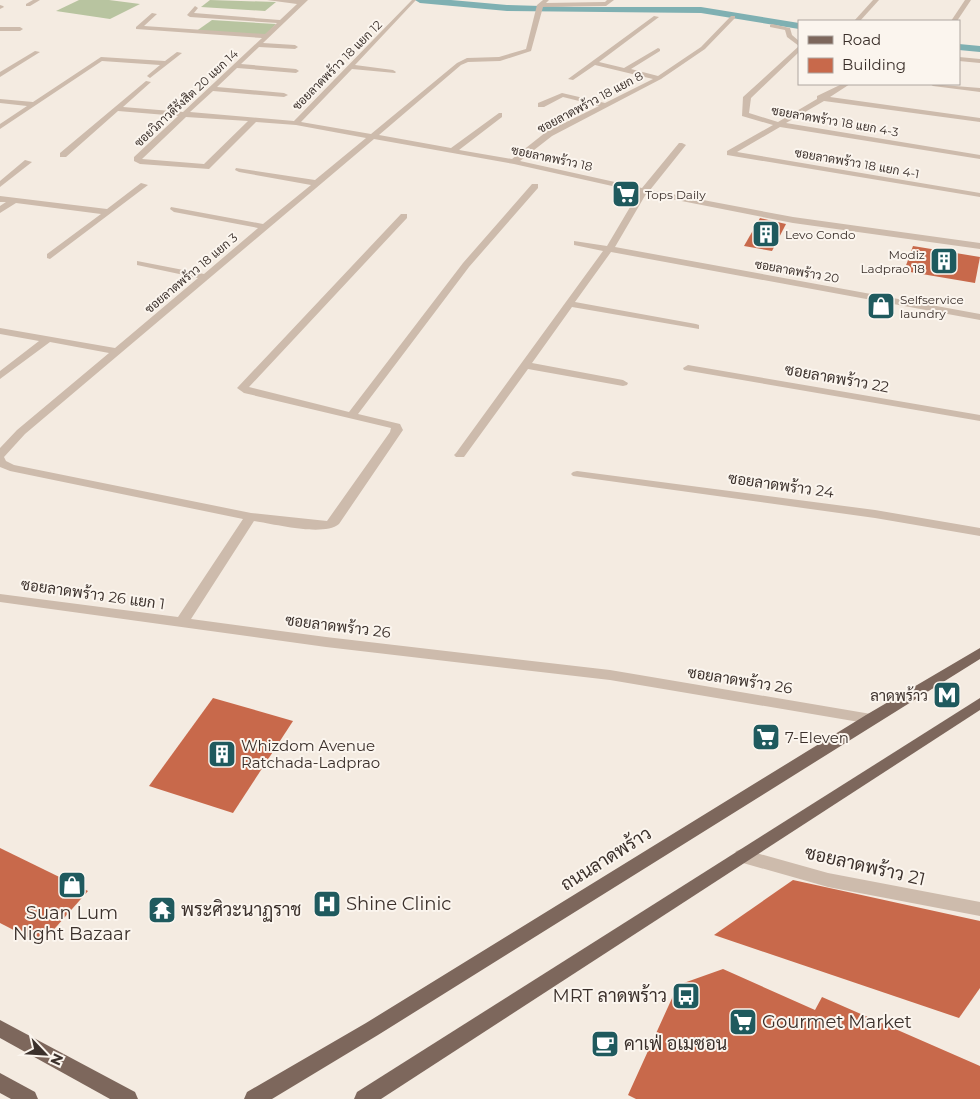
<svg xmlns="http://www.w3.org/2000/svg" width="980" height="1099" font-family="Montserrat,Sarabun,sans-serif">
<style>
.green{fill:#b8c4a0}
.lines{fill:none;stroke-linecap:round;stroke-linejoin:round}
.canal{fill:#7fb0b2;fill-rule:evenodd}
.building{fill:#c8694b}
.minor{fill:#cdbbac;fill-rule:evenodd}
.major{fill:#7d675c;fill-rule:evenodd}
.labels{text-anchor:middle;dominant-baseline:central;stroke-width:4;stroke-linejoin:round;paint-order:stroke}
.far-street-label{font-size:12px;fill:#3b302b;stroke:#fbf5ee}
.far-poi-label{font-size:12px;fill:#3b302b;stroke:#fbf5ee;text-anchor:start}
.street-label{font-size:15px;fill:#3b302b;stroke:#fbf5ee}
.poi-label{font-size:15px;fill:#3b302b;stroke:#fbf5ee;text-anchor:start}
.near-street-label{font-size:18px;fill:#3b302b;stroke:#fbf5ee}
.near-poi-label{font-size:18px;fill:#3b302b;stroke:#fbf5ee;text-anchor:start}
</style>
<rect width="100%" height="100%" fill="#f4ebe1"/>
<g class="green">
<path d="M79 0H109L140 4 110 19 56 11Z"/>
<path d="M210 0 276 2 265 11 201 7Z"/>
<path d="M212 20 276 24 266 35 195 32Z"/>
</g>
<g class="lines">
<g class="canal">
<path d="M415 0H451L507 5 574 7H701L799 23V29L701 13 507 11 420 3Z"/>
<path d="M959 44 980 46V52L959 50Z"/>
</g>
</g>
<g class="building">
<path d="M760 218 786 224 772 251 744 246Z"/>
<path d="M913 246 980 257 975 283 904 271Z"/>
<path d="M213 698 293 721 233 813 149 786Z"/>
<path d="M0 848 88 891 41 944 0 923Z"/>
<path d="M793 880 980 921V988L959 1018 714 935Z"/>
<path d="M723 969 815 1010 822 997 980 1066V1099H636L628 1095 678 985Z"/>
</g>
<g class="lines">
<g class="minor">
<path d="M33 0H40L30 6H26V4Z"/>
<path d="M267 0H308L263 43 295 45 298 47 295 49 259 47 241 64 296 69 299 71 296 73 237 68 217 87 284 93 288 95 284 97 213 91 190 112 294 121 412 0H416L355 65 393 70 396 72 395 73 352 69 301 122 371 134 457 63 467 58 499 57 526 49 537 5 543 0H549L546 3 605 2 607 0H614L606 6 543 7 531 51 500 61 468 62 461 65 379 135 451 148 499 113H502V117L459 150 512 159 546 132 599 106 563 97 544 107H538V103L562 93 605 103 653 79 595 65 573 80 568 79 654 16 659 17 599 62 624 68 658 48 660 49V51L631 69 658 76 701 47 731 16H735V18L705 49 661 79 552 136 520 161 642 188 679 143H682L686 145 650 190 793 217 980 243V249L793 223 646 194 615 247 980 314V320L611 252 575 302 696 324 699 325V329L572 307 532 363 623 380 628 383 627 385 623 386 528 369 464 457H456L454 455 456 453 603 251 574 245V241L607 246 639 192 514 164 374 139 25 434 4 457 6 461 14 465 251 513 327 521 390 432 391 428 244 393 237 388 401 214H407V218L249 387 349 412 463 263 532 184H538V188L469 267 358 414 400 424 403 430 339 524C323 537 275 524 254 521L191 619 326 637 610 670 871 714 876 715 878 719 876 723 871 724 610 680 326 647 0 602V594L178 617 243 519 10 471 0 467V448L17 430 109 353 50 342 0 379V371L39 341 0 334V328L115 348 198 278 137 265V261L204 274 258 228 174 212 170 209 171 207 263 224 311 185 239 172 235 170 236 168 315 180 366 138 296 125 256 122 209 169 140 164 134 161V157L178 116 118 111 66 157H60V153L146 81 151 82 123 107 183 112 262 38 136 29V27L152 13 157 14 144 26 265 34 277 23 190 17 187 15 195 6 198 8 194 13 280 20 297 4ZM186 117 248 121 204 164 142 159Z"/>
<path d="M873 0H879L860 21H854Z"/>
<path d="M965 0H971L957 21H951Z"/>
<path d="M0 5 3 6 4 7 0 9Z"/>
<path d="M772 24 790 28 792 35 799 41V46L787 37 785 30 770 27V25Z"/>
<path d="M0 27H20L23 29 20 31H0Z"/>
<path d="M799 46V52L751 98 749 113 778 122 817 99V96L842 84H850L830 97 980 118V122L824 101 786 123 980 155V159L780 127 737 152 980 193V197L727 155V151L773 125 742 116 743 97Z"/>
<path d="M35 51 40 52 0 77V72Z"/>
<path d="M177 52 182 53 150 78 147 76 148 75 160 65 102 61 0 129V124L27 106 0 103V99L33 102 101 57 165 61Z"/>
<path d="M959 57 980 59V63L959 61Z"/>
<path d="M930 84 980 88V92L933 86Z"/>
<path d="M25 160 32 162 0 187V181Z"/>
<path d="M141 183 148 185 50 259 47 258V254L101 214 16 203 0 213V206L6 202H0V196L107 209Z"/>
<path d="M688 365 980 415V421L684 370 683 368Z"/>
<path d="M577 471 875 510 980 528V536L875 518 573 476 571 474 573 472Z"/>
<path d="M742 849 828 873 980 902V916L828 887 736 861 734 856 736 851Z"/>
</g>
<g class="major">
<path d="M980 648V659L378 1035 272 1099H244L247 1092 366 1023 866 715Z"/>
<path d="M980 698V710L381 1099H354L357 1092Z"/>
<path d="M0 1020 135 1092 138 1099H110L0 1038Z"/>
<path d="M0 1073 35 1092 38 1099H11L0 1093Z"/>
</g>
</g>
<defs>
<symbol id="supermarket-square" viewBox="-11 -11 22 22"><rect x="-9" y="-9" width="18" height="18" rx="4" fill="#1f5a5e" stroke="#fbf5ee"/><path d="M-6-5.5h2.5l.6 2H6L4.5 2H-2.5L-4.4-4H-6ZM-1.5 3.2a1.3 1.3 0 1 0 .1 0ZM3 3.2a1.3 1.3 0 1 0 .1 0Z" fill="#fff"/></symbol>
<symbol id="building-square" viewBox="-11 -11 22 22"><rect x="-9" y="-9" width="18" height="18" rx="4" fill="#1f5a5e" stroke="#fbf5ee"/><path d="M-4-6H4V6H1V3H-1V6H-4ZM-2.5-4.3h1.7v1.8h-1.7ZM.8-4.3h1.7v1.8H.8ZM-2.5-1h1.7V.8h-1.7ZM.8-1h1.7V.8H.8Z" fill="#fff"/></symbol>
<symbol id="shop-square" viewBox="-11 -11 22 22"><rect x="-9" y="-9" width="18" height="18" rx="4" fill="#1f5a5e" stroke="#fbf5ee"/><path d="M-5-2.5h2.3a2.7 3.5 0 0 1 5.4 0H5L5.5 6h-11ZM-1.5-2.5h3a1.5 2.3 0 0 0-3 0Z" fill="#fff"/></symbol>
<symbol id="metro-square" viewBox="-11 -11 22 22"><rect x="-9" y="-9" width="18" height="18" rx="4" fill="#1f5a5e" stroke="#fbf5ee"/><path d="M-5.5 5V-5H-3L0 0L3-5H5.5V5H3V-.5L0 4L-3-.5V5Z" fill="#fff"/></symbol>
<symbol id="hospital-square" viewBox="-11 -11 22 22"><rect x="-9" y="-9" width="18" height="18" rx="4" fill="#1f5a5e" stroke="#fbf5ee"/><path d="M-5-5h3v3.5h4V-5h3V5h-3V1.5h-4V5h-3Z" fill="#fff"/></symbol>
<symbol id="temple-square" viewBox="-11 -11 22 22"><rect x="-9" y="-9" width="18" height="18" rx="4" fill="#1f5a5e" stroke="#fbf5ee"/><path d="M0-6L5-2H3V0L6.5 2.5H4V6H1.5V3h-3V6H-4V2.5H-6.5L-3 0V-2H-5Z" fill="#fff"/></symbol>
<symbol id="bus-square" viewBox="-11 -11 22 22"><rect x="-9" y="-9" width="18" height="18" rx="4" fill="#1f5a5e" stroke="#fbf5ee"/><path d="M-5-6H5V4H4V6H2V4H-2V6H-4V4H-5ZM-3.5-4V0h7V-4ZM-3.5 1.2v1.5H-2V1.2ZM2 1.2v1.5H3.5V1.2Z" fill="#fff"/></symbol>
<symbol id="cafe-square" viewBox="-11 -11 22 22"><rect x="-9" y="-9" width="18" height="18" rx="4" fill="#1f5a5e" stroke="#fbf5ee"/><path d="M-5.5-4.5H6V0H3Q3 3.5 0 3.5H-2.5Q-5.5 3.5-5.5 0ZM3-3.2v2h1.7v-2ZM-6 4.5H4V6H-6Z" fill="#fff"/></symbol>
</defs>
<g fill-rule="evenodd">
<use href="#supermarket-square" x="610" y="178" width="32" height="32"/>
<use href="#building-square" x="750" y="218" width="32" height="32"/>
<use href="#building-square" x="928" y="245" width="32" height="32"/>
<use href="#shop-square" x="865" y="290" width="32" height="32"/>
<use href="#metro-square" x="931" y="679" width="32" height="32"/>
<use href="#supermarket-square" x="750" y="721" width="32" height="32"/>
<use href="#building-square" x="206" y="738" width="32" height="32"/>
<use href="#shop-square" x="56" y="869" width="32" height="32"/>
<use href="#hospital-square" x="311" y="888" width="32" height="32"/>
<use href="#temple-square" x="146" y="894" width="32" height="32"/>
<use href="#bus-square" x="670" y="980" width="32" height="32"/>
<use href="#supermarket-square" x="727" y="1006" width="32" height="32"/>
<use href="#cafe-square" x="589" y="1028" width="32" height="32"/>
</g>
<g class="labels">
<g class="far-street-label">
<text transform="translate(337 65) rotate(-45)">ซอยลาดพร้าว 18 แยก 12</text>
<text transform="translate(186 98) rotate(-43)">ซอยวิภาวดีรังสิต 20 แยก 14</text>
<text transform="translate(590 102) rotate(-28)">ซอยลาดพร้าว 18 แยก 8</text>
<text transform="translate(835 121) rotate(10)">ซอยลาดพร้าว 18 แยก 4-3</text>
<text transform="translate(552 158) rotate(12)">ซอยลาดพร้าว 18</text>
<text transform="translate(857 163) rotate(10)">ซอยลาดพร้าว 18 แยก 4-1</text>
<text transform="translate(797 271) rotate(10)">ซอยลาดพร้าว 20</text>
<text transform="translate(191 273) rotate(-40)">ซอยลาดพร้าว 18 แยก 3</text>
</g>
<g class="far-poi-label">
<text x="645" y="194">Tops Daily</text>
<text x="785" y="234">Levo Condo</text>
<text x="925" y="254" text-anchor="end">Modiz<tspan x="925" dy="14">Ladprao 18</tspan></text>
<text x="900" y="299">Selfservice<tspan x="900" dy="14">laundry</tspan></text>
</g>
<g class="street-label">
<text transform="translate(837 378) rotate(10)">ซอยลาดพร้าว 22</text>
<text transform="translate(781 485) rotate(8)">ซอยลาดพร้าว 24</text>
<text transform="translate(93 594) rotate(8)">ซอยลาดพร้าว 26 แยก 1</text>
<text transform="translate(338 626) rotate(7)">ซอยลาดพร้าว 26</text>
<text transform="translate(740 680) rotate(9)">ซอยลาดพร้าว 26</text>
</g>
<g class="poi-label">
<text x="928" y="695" text-anchor="end">ลาดพร้าว</text>
<text x="785" y="737">7-Eleven</text>
<text x="241" y="745">Whizdom Avenue<tspan x="241" dy="17">Ratchada-Ladprao</tspan></text>
</g>
<g class="near-street-label">
<text transform="translate(606 859) rotate(-32)">ถนนลาดพร้าว</text>
<text transform="translate(865 866) rotate(13)">ซอยลาดพร้าว 21</text>
</g>
<g class="near-poi-label">
<text x="346" y="904">Shine Clinic</text>
<text x="181" y="910">พระศิวะนาฏราช</text>
<text x="72" y="913" text-anchor="middle">Suan Lum<tspan x="72" dy="21">Night Bazaar</tspan></text>
<text x="667" y="996" text-anchor="end">MRT ลาดพร้าว</text>
<text x="762" y="1022">Gourmet Market</text>
<text x="624" y="1044">คาเฟ่ อเมซอน</text>
</g>
</g>
<rect x="798" y="20" width="162" height="65" fill="#fbf5ee" stroke="#aea6a0"/>
<rect x="808" y="36" width="25" height="8" fill="#7d675c" stroke="#aea6a0"/>
<text x="842" y="45" font-size="15" fill="#3b302b">Road</text>
<rect x="808" y="58" width="25" height="15" fill="#c8694b" stroke="#aea6a0"/>
<text x="842" y="70" font-size="15" fill="#3b302b">Building</text>
<g transform="translate(45 1054) rotate(115)" stroke="#fbf5ee" stroke-width="4" paint-order="stroke">
<path d="M0-4L9 19L0 12L-9 19Z" fill="#3b302b"/>
<text y="-8" font-size="14" font-weight="bold" text-anchor="middle" fill="#3b302b">N</text>
</g>
</svg>
